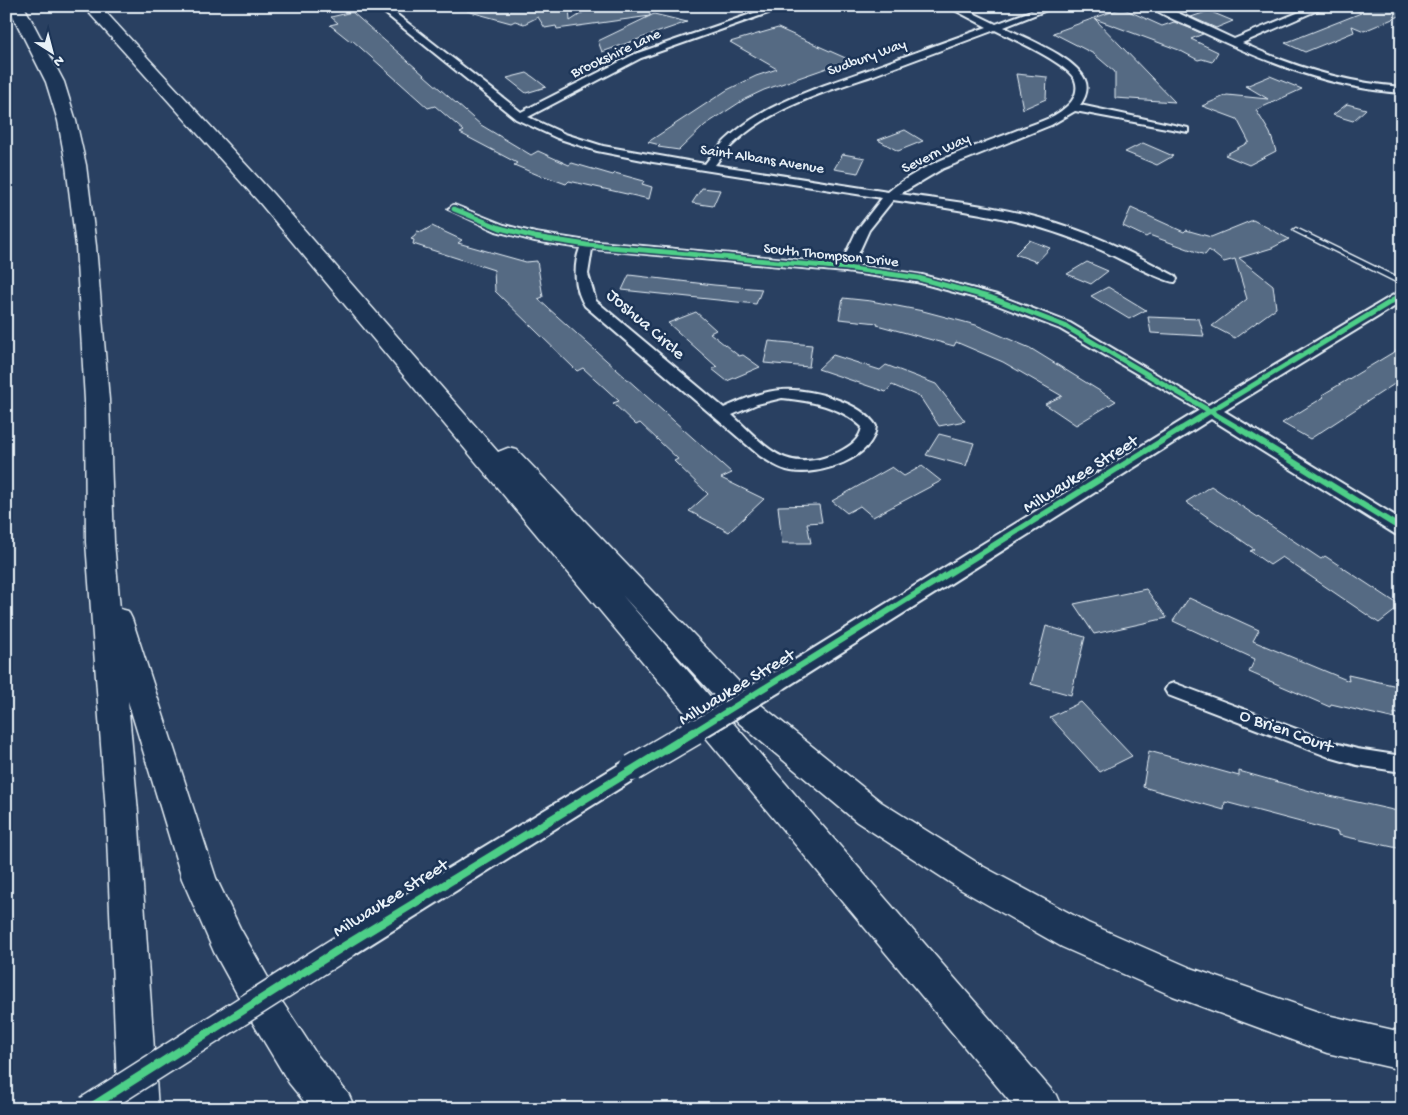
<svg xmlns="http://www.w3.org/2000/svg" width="1408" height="1115" font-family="'Gochi Hand',sans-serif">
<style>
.building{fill:#556a83;stroke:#e8f1f8}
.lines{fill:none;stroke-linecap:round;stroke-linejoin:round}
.service-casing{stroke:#e8f1f8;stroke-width:3}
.minor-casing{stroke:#e8f1f8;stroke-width:4}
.tertiary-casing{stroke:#e8f1f8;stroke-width:4}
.motorway-casing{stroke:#e8f1f8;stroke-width:3}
.service{fill:#1d3557;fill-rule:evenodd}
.minor{fill:#1d3557;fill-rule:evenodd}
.tertiary{fill:#1d3557;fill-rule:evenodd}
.motorway{fill:#1d3557;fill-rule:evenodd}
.tertiary-bridge-far1-casing{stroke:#e8f1f8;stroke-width:24;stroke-linecap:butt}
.tertiary-bridge-casing{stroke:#e8f1f8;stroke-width:29;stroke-linecap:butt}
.tertiary-bridge-far1{stroke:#1d3557;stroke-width:20}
.tertiary-bridge{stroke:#1d3557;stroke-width:26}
.cycleway-far2-casing{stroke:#1d3557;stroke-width:8}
.cycleway-far1-casing{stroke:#1d3557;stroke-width:9}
.cycleway-casing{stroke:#1d3557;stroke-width:11}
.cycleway-far2{stroke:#4dcf88;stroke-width:5}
.cycleway-far1{stroke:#4dcf88;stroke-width:6}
.cycleway{stroke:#4dcf88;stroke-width:8}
.labels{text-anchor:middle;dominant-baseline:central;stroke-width:5;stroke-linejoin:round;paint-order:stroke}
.far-street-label{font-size:15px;fill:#e8f1f8;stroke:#1d3557}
.street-label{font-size:18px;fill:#e8f1f8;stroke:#1d3557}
</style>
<rect width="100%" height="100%" fill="#294061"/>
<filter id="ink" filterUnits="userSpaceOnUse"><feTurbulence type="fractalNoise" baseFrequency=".02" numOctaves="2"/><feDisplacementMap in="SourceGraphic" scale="10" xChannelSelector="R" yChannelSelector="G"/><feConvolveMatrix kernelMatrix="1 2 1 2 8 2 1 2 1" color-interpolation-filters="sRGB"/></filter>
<g filter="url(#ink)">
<g class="building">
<path d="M468 6H569L570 21 593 6H650V16L654 14 687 22 602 52 598 41 650 16 557 29 556 26 545 28 538 17 524 24 515 21 511 23 467 11Z"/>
<path d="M1349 6H1402V15L1364 31 1352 26 1354 32 1305 52 1285 43 1361 13Z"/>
<path d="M1122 8 1162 26 1174 22 1192 29 1203 34 1191 39 1218 52 1212 62 1202 59 1198 60 1179 50 1095 19 1175 102 1115 98V72L1094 54 1053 33Z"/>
<path d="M1209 11 1233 21 1216 28 1191 17Z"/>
<path d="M352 12 481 125 531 155 538 151 569 165 572 163 613 175 615 173 644 181 642 184 652 187 649 199 569 181 566 184 544 176 543 177 514 165 517 163 460 133 464 131 435 106 428 108 352 40 350 41 330 25 338 23 331 17Z"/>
<path d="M778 28 850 60 764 90 745 99 705 125 679 150 658 147 660 145 648 142 727 90 756 76 777 69 730 42Z"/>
<path d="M527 73 533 77 546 87 526 93 507 78Z"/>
<path d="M1016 74 1047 77 1046 99 1023 109Z"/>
<path d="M1270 76 1302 89 1256 110 1270 133 1276 151 1249 165 1225 155 1249 142 1237 119 1202 106 1227 95 1268 99 1246 86Z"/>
<path d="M1347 104 1366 109 1353 121 1333 115Z"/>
<path d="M905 130 923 141 898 151 878 140Z"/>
<path d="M1143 143 1173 156 1157 165 1125 152Z"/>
<path d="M843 154 865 158 858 173 834 169Z"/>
<path d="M702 188 720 190 713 206 692 203Z"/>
<path d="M1131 208 1184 232 1186 230 1211 237 1253 220 1289 239 1272 248 1239 258 1273 285 1276 308 1235 338 1212 326 1247 299 1235 259 1224 262 1209 250 1205 255 1149 235 1146 237 1123 226Z"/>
<path d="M432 226 462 240 458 243 526 262 537 261 543 297 538 299 732 473 721 478 764 499 729 532 689 511 708 494 674 461 678 459 640 423 636 425 613 403 619 401 583 368 577 371 495 291 494 270 413 244 414 240 411 239 415 236 417 231 422 232Z"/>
<path d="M1029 240 1050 248 1037 262 1015 254Z"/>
<path d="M1087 262 1108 271 1091 284 1067 274Z"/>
<path d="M629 275 714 285 762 289 756 304 622 290Z"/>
<path d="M1108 287 1146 310 1129 319 1091 296Z"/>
<path d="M843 298 871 301 923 311 976 325 1030 348 1116 401 1076 425 1045 404 1062 396 1003 362 956 342 954 346 877 325 878 323 839 319Z"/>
<path d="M696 312 716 330 710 333 739 356 743 355 760 367 727 381 712 369 717 367 668 323Z"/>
<path d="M1148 317 1199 319 1204 336 1151 333Z"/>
<path d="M769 341 812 345 809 367 764 363Z"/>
<path d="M1402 347V379L1310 439 1282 423 1324 397 1322 395Z"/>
<path d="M833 355 880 370 886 365 936 384 965 421 939 426 920 397 892 385 886 392 818 369Z"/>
<path d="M939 434 974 443 966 466 926 455Z"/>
<path d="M922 466 941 481 873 517 860 506 847 513 832 501 892 467 904 476Z"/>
<path d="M1211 486 1321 559 1325 556 1401 606 1379 623 1282 557 1270 565 1250 551 1254 549 1186 502Z"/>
<path d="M819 505 822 522 807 523 811 543H782L778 506Z"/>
<path d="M1146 589 1167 618 1094 634 1074 604Z"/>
<path d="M1189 598 1259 630 1253 641 1349 681 1348 675 1402 687V715L1394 713 1395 719 1331 704 1330 707 1249 672 1255 659 1173 621Z"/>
<path d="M1046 626 1085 637 1071 695 1031 684Z"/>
<path d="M1081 702 1132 756 1100 772 1050 717Z"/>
<path d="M1149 751 1239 776V771L1321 794 1402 812V849L1338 835V832L1225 802 1224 810 1143 787Z"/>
</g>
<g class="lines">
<defs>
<path id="service" d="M1296 228 1402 280V285L1294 231 1293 230Z"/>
<g id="minor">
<path d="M376 6H386L521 112 635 54 774 6H788L641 58 528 117 565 134 603 146 705 164C744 109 808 91 868 70 908 55 947 41 987 27L947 6H959L996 24 1044 6H1057L1004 27C1025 38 1075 57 1085 80 1089 89 1085 98 1080 105L1188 128V132L1075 111 1051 125 942 169 900 194C956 202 1015 208 1068 227 1105 239 1142 258 1175 276L1177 279 1175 282C1168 284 1109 253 1096 248 1029 218 964 211 893 200L869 230 853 265 922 275 997 295 1070 323 1218 411 1211 416 1206 414 1060 329 987 301 917 282 846 272 592 249 588 274 596 301 724 408C742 400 762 391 782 390 809 388 861 402 876 426 874 459 819 476 791 471 779 469 770 462 760 456L585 306C574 288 573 267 580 248L535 241 496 231 448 209 454 205 504 225 535 233 587 241 841 264 857 230 882 198 653 162 597 151 557 138 516 119ZM995 30C1013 39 1067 63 1075 80 1079 90 1074 101 1066 107 1052 120 1032 124 1015 131 972 148 924 162 888 192L715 165C752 113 816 95 874 75 914 60 955 45 995 30ZM782 398C811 401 840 406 862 427 860 440 850 446 839 452 786 476 769 449 732 415L757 404Z"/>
<path d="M1151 6H1163L1234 39 1314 6H1327L1242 43C1293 67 1345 83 1402 87V93C1328 88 1264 61 1198 30 1184 23 1163 17 1151 6Z"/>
<path d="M1174 683 1331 742 1357 749 1402 756V772L1357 765 1329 757 1168 695 1165 690 1168 685Z"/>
</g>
<g id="tertiary">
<path d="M1402 290V302L1224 411 1402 520V536L1395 534 1211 419 785 688 777 691 769 688 766 682 769 676 1188 417Z"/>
<path d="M633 758 641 761 645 768 641 775 355 954 346 957 337 954 333 945 337 936 625 761Z"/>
</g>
<g id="motorway">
<path d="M8 6H24L64 82 76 121 86 165 96 246 109 400 114 542 120 609 128 611 132 619 216 878 240 928 279 997 317 1055 349 1095 355 1109H310L289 1083 253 1023 214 952 182 879 128 701 138 812 158 1109H118L106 812 86 542 85 400 76 246 66 165 58 121 46 82Z"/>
<path d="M83 6H100L273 194 498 452 508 448 517 450 761 705 881 802 984 867 1088 923 1191 968 1327 1015 1402 1032V1070L1327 1053 1173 996 1062 947 960 889 857 822 739 723 622 595 1056 1095 1062 1109H1016L259 202Z"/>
</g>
</defs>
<use href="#service" class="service-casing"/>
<use href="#minor" class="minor-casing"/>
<use href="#tertiary" class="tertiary-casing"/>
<use href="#motorway" class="motorway-casing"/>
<use href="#service" class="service"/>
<use href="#minor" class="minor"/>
<use href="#tertiary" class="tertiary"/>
<use href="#motorway" class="motorway"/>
<defs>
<path id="tertiary-bridge-far1" d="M692 733 777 682"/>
<g id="tertiary-bridge">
<path d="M633 768 694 732"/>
<path d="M88 1109 346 945"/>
</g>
</defs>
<use href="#tertiary-bridge-far1" class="tertiary-bridge-far1-casing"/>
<use href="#tertiary-bridge" class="tertiary-bridge-casing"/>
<use href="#tertiary-bridge-far1" class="tertiary-bridge-far1"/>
<use href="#tertiary-bridge" class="tertiary-bridge"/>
<defs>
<g id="cycleway-far2">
<path d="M454 209 500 228 535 237 587 245 846 268 918 278 992 298 1065 326 1242 430"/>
<path d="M1179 430 1402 295"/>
</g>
<g id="cycleway-far1">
<path d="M1240 429 1402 529"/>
<path d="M692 733 1181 429"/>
</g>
<path id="cycleway" d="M88 1109 346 945 694 732"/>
</defs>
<use href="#cycleway-far2" class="cycleway-far2-casing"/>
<use href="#cycleway-far1" class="cycleway-far1-casing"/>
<use href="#cycleway" class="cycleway-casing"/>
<use href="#cycleway-far2" class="cycleway-far2"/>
<use href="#cycleway-far1" class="cycleway-far1"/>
<use href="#cycleway" class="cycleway"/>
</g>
</g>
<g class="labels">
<g class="far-street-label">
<text transform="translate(616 54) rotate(-25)">Brookshire Lane</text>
<text transform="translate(867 58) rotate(-20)">Sudbury Way</text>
<text transform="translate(936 154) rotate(-26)">Severn Way</text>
<text transform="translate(762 160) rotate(9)">Saint Albans Avenue</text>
<text transform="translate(831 256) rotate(6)">South Thompson Drive</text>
</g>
<g class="street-label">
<text transform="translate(645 325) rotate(41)">Joshua Circle</text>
<text transform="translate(1081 475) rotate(-32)">Milwaukee Street</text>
<text transform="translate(737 688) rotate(-31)">Milwaukee Street</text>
<text transform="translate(1286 732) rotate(20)">O Brien Court</text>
<text transform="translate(391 899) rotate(-32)">Milwaukee Street</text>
</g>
</g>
<rect width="1408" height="1115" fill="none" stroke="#1d3557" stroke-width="25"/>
<rect x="12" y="12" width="1383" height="1090" fill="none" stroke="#e8f1f8" stroke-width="2" filter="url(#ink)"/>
<g transform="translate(52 52) rotate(144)" stroke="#1d3557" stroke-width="4" paint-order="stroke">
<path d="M0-4L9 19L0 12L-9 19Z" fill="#e8f1f8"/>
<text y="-8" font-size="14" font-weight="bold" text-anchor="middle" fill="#e8f1f8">N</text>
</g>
</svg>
